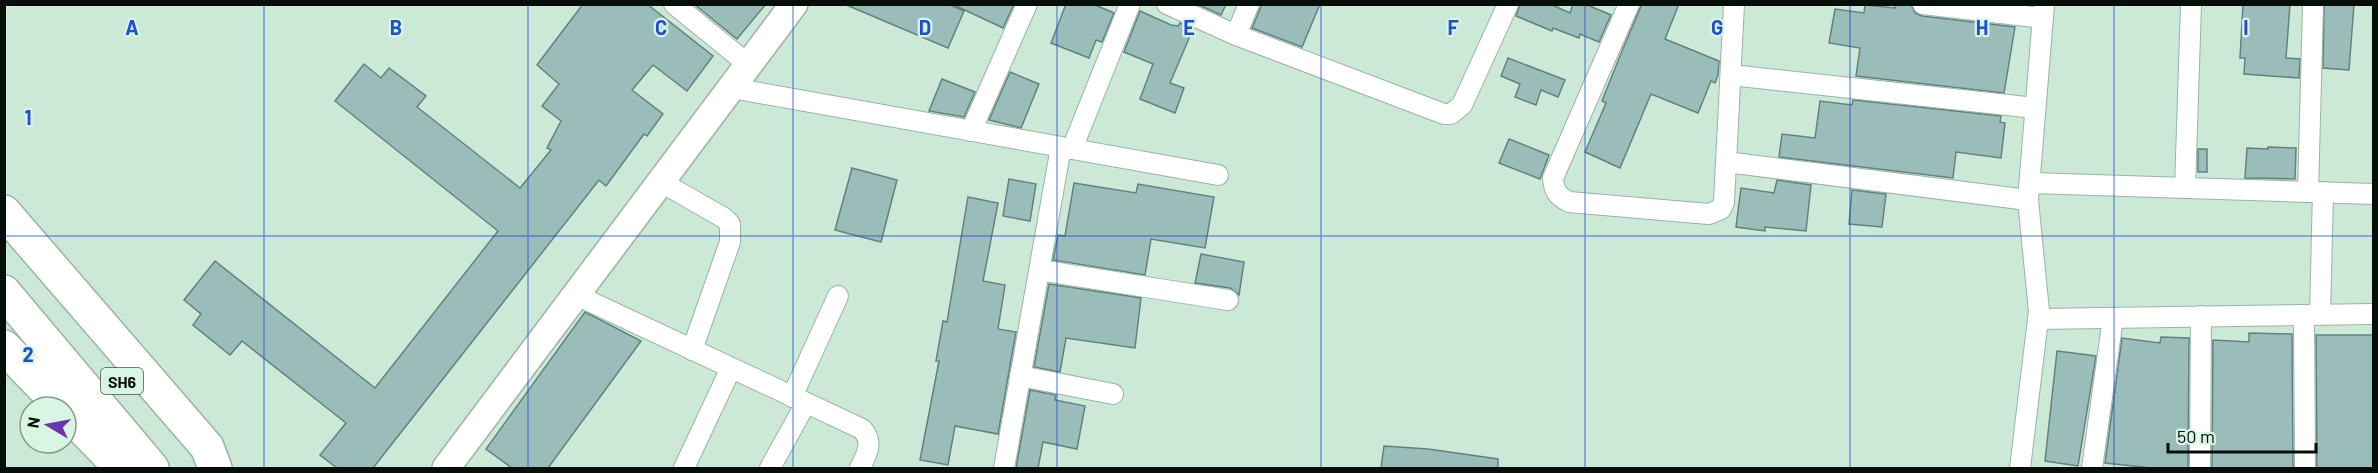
<svg xmlns="http://www.w3.org/2000/svg" width="2378" height="473" font-family="Barlow,sans-serif">
<style>
.building{fill:#9bbdb9;stroke:#62827f;stroke-width:1.5}
.lines{fill:none;stroke-linecap:round;stroke-linejoin:round}
.street-casing{stroke:#99b4a4;stroke-width:22}
.secondary-casing{stroke:#99b4a4;stroke-width:30}
.highway-casing{stroke:#99b4a4;stroke-width:36}
.street{stroke:#fff;stroke-width:20}
.secondary{stroke:#fff;stroke-width:27}
.highway{stroke:#fff;stroke-width:33}
.grid{fill:none;stroke:#1d4ed8;stroke-width:1.5;stroke-opacity:0.55}
.labels{text-anchor:middle;dominant-baseline:central;stroke-width:4.5;stroke-linejoin:round;paint-order:stroke}
.shield{fill:#d9f5e4;stroke:#45534b;stroke-width:1.5}
.shield-label{font-size:16px;font-weight:bold;fill:#050e09}
.grid-label{font-size:20px;text-anchor:middle;font-weight:bold;fill:#1d4ed8;stroke:#d9f5e4;stroke-width:4.5;stroke-linejoin:round;paint-order:stroke}
</style>
<rect width="100%" height="100%" fill="#cce8d7"/>
<g class="building">
<path d="M583 4H647L713 56 687 91 653 65 632 90 663 114 647 136 644 134 606 186 599 180 373 468H337L320 455 346 423 242 341 230 355 193 325 201 314 184 300 215 261 375 388 498 231 335 101 364 64 381 78 389 68 426 96 417 107 520 188 551 150 547 148 561 121 542 106 559 84 537 65Z"/>
<path d="M694 4H766L737 39Z"/>
<path d="M844 4H948L964 11 948 48Z"/>
<path d="M952 4H1014L1003 28Z"/>
<path d="M1066 4H1093L1114 13 1102 42 1096 40 1089 58 1051 43Z"/>
<path d="M1197 4H1226L1221 15Z"/>
<path d="M1262 4H1320L1302 47 1252 28Z"/>
<path d="M1520 4H1550L1570 13 1573 4H1585L1611 15 1599 42 1580 34 1579 38 1553 28 1552 31 1516 16Z"/>
<path d="M1642 4H1679L1665 39 1719 61 1718 75 1715 83 1711 81 1698 113 1651 94 1620 168 1585 152 1606 103 1602 101 1622 51Z"/>
<path d="M1895 4H1911L1915 13 1922 16 2015 27 2004 93 1856 76 1860 48 1829 43 1835 9 1864 13 1865 5 1895 8Z"/>
<path d="M2243 4H2290L2286 58 2300 59 2299 78 2244 74 2245 58H2240Z"/>
<path d="M2324 4H2354L2349 70 2323 68Z"/>
<path d="M1140 11 1171 25 1178 26 1180 23 1193 29 1170 83 1184 88 1175 113 1140 99 1153 64 1124 52Z"/>
<path d="M1508 58 1565 80 1558 97 1541 90 1536 105 1515 97 1520 84 1501 76Z"/>
<path d="M1010 72 1039 84 1021 128 989 120Z"/>
<path d="M942 79 975 92 964 117 929 111Z"/>
<path d="M1853 100 2001 116 2000 122 2005 123 2001 158 1956 152 1953 178 1779 157 1782 134 1815 138 1820 101 1852 105Z"/>
<path d="M1509 139 1549 155 1540 179 1499 163Z"/>
<path d="M2268 147 2296 148 2295 179 2245 178 2247 148 2268 149Z"/>
<rect x="2198" y="149" width="9" height="23"/>
<path d="M852 168 897 180 881 242 835 230Z"/>
<path d="M1009 179 1036 184 1030 221 1003 216Z"/>
<path d="M1777 180 1811 185 1806 231 1765 227V231L1736 227 1741 188 1774 193Z"/>
<path d="M1074 183 1136 193 1138 184 1214 197 1205 248 1151 239 1145 275 1053 260 1058 235 1065 236Z"/>
<path d="M1852 190 1886 194 1882 227 1849 224Z"/>
<path d="M968 197 998 203 983 281 1005 285 998 329 1016 332 998 434 955 426 948 465 920 460 939 361H936L943 321 947 322Z"/>
<path d="M1201 254 1244 262 1239 295 1230 288 1195 283Z"/>
<path d="M1049 284 1141 298 1135 348 1066 338 1060 372 1034 367Z"/>
<path d="M585 312 641 341 548 468H512L486 449Z"/>
<path d="M2249 333 2292 334 2293 468H2212L2213 340 2249 342Z"/>
<path d="M2316 335H2373V468H2317Z"/>
<path d="M2161 337 2189 338 2188 468H2152L2105 463 2122 338 2160 343Z"/>
<path d="M2057 351 2096 356 2078 466 2045 461Z"/>
<path d="M1030 390 1056 395 1055 400 1085 406 1077 449 1043 442 1038 468H1016Z"/>
<path d="M1384 446 1428 449 1498 459V468H1381Z"/>
</g>
<g class="lines">
<defs>
<g id="street">
<path d="M674 4 749 65"/>
<path d="M1167 4 1236 35 1444 114H1451L1462 105 1508 4"/>
<path d="M1629 4 1553 178C1554 191 1557 196 1569 202L1709 214 1721 209 1724 202 1734 4"/>
<path d="M1923 4 2043 18"/>
<path d="M1236 35 1249 4"/>
<path d="M1731 75 2035 108"/>
<path d="M732 88 1218 175"/>
<path d="M971 131 1027 4"/>
<path d="M1072 149 1130 4"/>
<path d="M1726 162 2028 200"/>
<path d="M661 182 724 218 730 224V242L692 350"/>
<path d="M2030 183 2374 194"/>
<path d="M2185 188 2191 5"/>
<path d="M2308 192 2313 7"/>
<path d="M1039 270 1228 300"/>
<path d="M576 295 862 429C874 442 867 454 860 468"/>
<path d="M2320 314 2323 192"/>
<path d="M2304 315 2305 468"/>
<path d="M2038 319 2374 314"/>
<path d="M1020 376 1113 394"/>
<path d="M792 397 838 296"/>
<path d="M684 468 731 368"/>
<path d="M770 468 806 403"/>
<path d="M1004 468 1061 147"/>
<path d="M2020 468 2039 311 2028 200 2044 4"/>
<path d="M2092 468 2113 318"/>
<path d="M2200 468 2201 316"/>
</g>
<path id="secondary" d="M446 468 794 4"/>
<g id="highway">
<path d="M4 212 207 447 215 468"/>
<path d="M4 292 152 468"/>
<path d="M4 347 62 407"/>
<path d="M66 411 121 468"/>
</g>
</defs>
<use href="#street" class="street-casing"/>
<use href="#secondary" class="secondary-casing"/>
<use href="#highway" class="highway-casing"/>
<use href="#street" class="street"/>
<use href="#secondary" class="secondary"/>
<use href="#highway" class="highway"/>
</g>
<path class="grid" d="M264 4V468M528 4V468M793 4V468M1057 4V468M1321 4V468M1585 4V468M1850 4V468M2114 4V468M4 236H2374"/>
<g class="labels">
<rect class="shield" x="101" y="368" width="42" height="26" rx="4.5"/>
<g class="shield-label">
<text x="122" y="381">SH6</text>
</g>
</g>
<g class="grid-label">
<text x="132" y="35">A</text>
<text x="396" y="35">B</text>
<text x="661" y="35">C</text>
<text x="925" y="35">D</text>
<text x="1189" y="35">E</text>
<text x="1453" y="35">F</text>
<text x="1717" y="35">G</text>
<text x="1982" y="35">H</text>
<text x="2246" y="35">I</text>
<text x="28" y="125">1</text>
<text x="28" y="362">2</text>
</g>
<rect width="2378" height="473" fill="none" stroke="#050e09" stroke-width="12"/>
<g transform="translate(48 425) rotate(280)"><circle r="28" fill="#d9f5e4" stroke="#84998c" stroke-width="1.5"/>
<path d="M0-4.5L10 22L0 15L-10 22Z" fill="#6b35ac"/>
<text y="-9" font-size="16" font-weight="bold" text-anchor="middle" fill="#050e09">N</text>
</g>
<path d="M2168 443v9h148v-9" fill="none" stroke="#050e09" stroke-width="3"/>
<text x="2177" y="443" font-size="18" fill="#050e09" stroke="#d9f5e4" stroke-width="4.5" paint-order="stroke">50 m</text>
</svg>
